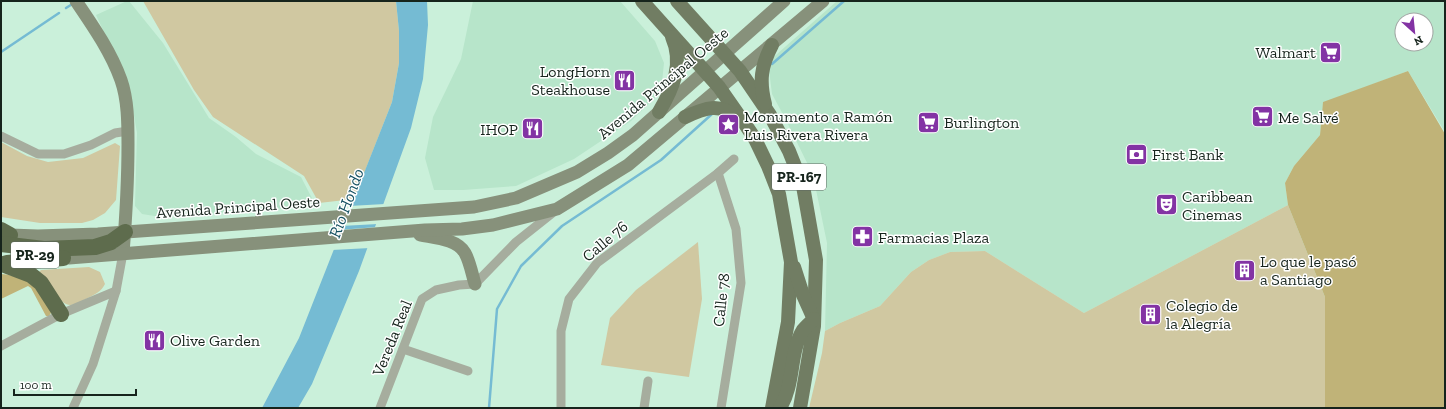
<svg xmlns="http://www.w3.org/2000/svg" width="1446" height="409" font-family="'Zilla Slab',serif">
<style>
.built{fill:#b7e5ca;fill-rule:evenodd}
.green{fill:#d0c8a1}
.forest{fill:#c0b378}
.water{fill:#75bbd3}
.pier{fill:#caf0da}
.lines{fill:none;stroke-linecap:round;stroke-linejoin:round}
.stream{stroke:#75bbd3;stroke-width:2.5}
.street{stroke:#a6ad9e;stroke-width:9}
.secondary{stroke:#87917b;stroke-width:13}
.primary{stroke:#717d63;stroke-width:14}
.highway{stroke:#5e6c4d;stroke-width:16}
.labels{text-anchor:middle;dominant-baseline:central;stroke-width:3;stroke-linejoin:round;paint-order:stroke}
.shield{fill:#fff;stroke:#5c6660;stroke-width:1}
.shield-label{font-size:15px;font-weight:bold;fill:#16241c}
.poi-label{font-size:16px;fill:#16241c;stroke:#fff;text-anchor:start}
.street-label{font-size:16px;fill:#16241c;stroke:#fff}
.water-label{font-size:17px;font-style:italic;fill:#155162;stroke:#fff}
</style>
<rect width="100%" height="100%" fill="#caf0da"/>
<g class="built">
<path d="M127 1H129L163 43 209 118 236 137 256 154 301 177 316 206 161 217 142 214 135 206 137 133 129 86 96 15Z"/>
<path d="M473 1H620L655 41 664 63 661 92 631 121 574 159 516 186 463 190H434L425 158 433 117 461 59Z"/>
<path d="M837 1H1445V132L1408 71 1323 103 1320 135 1294 166 1285 183 1288 205 1084 313 985 251 950 252 929 260 911 272 880 306 840 323 825 331 827 243 813 175 786 120 772 94 768 62ZM1402 20H1426V44H1402Z"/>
</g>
<g class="green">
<path d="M143 1H396L399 31V63L392 102 354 199 319 203 304 176 213 117 194 90Z"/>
<path d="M1 142 27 156 48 162 83 158 115 143 120 146 116 200 105 213 93 220 82 223H40L1 217Z"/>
<path d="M1288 205 1325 297 1326 408H809L822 353 825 331 840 323 880 306 911 272 929 260 950 252 985 251 1084 313Z"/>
<path d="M698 242 702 299 689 377 601 365 610 318 636 290Z"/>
<path d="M89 267 100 272 105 284C101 292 94 295 86 299 81 302 76 304 71 305 60 306 45 281 39 272L41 270Z"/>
</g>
<g class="forest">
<path d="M1408 71 1445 134V408H1325V297L1288 205 1285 183 1294 166 1320 135 1323 102Z"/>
<path d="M1 274C15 275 35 281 44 292 47 298 49 307 51 313L49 316H46L31 288 28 286 1 299Z"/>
</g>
<path class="water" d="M396 1H427L428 25 423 79 411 128 359 271 312 384 298 408H262L299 338 392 102 399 63V31Z"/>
<g class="pier">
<path d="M385 204 378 224 341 226 349 206Z"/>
<path d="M377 227 370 248 332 250 339 230Z"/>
</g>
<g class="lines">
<g class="stream">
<path d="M66 8 74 3"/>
<path d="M1 52 59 13"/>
<path d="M772 64 844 1"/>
<path d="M489 408 497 309 521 266 562 226 661 160 712 114"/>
</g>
<g class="street">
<path d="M1 136 38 154H64L91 145 115 133 128 131"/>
<path d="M718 173 736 229 741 283 721 408"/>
<path d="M1 346 61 314 116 291"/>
<path d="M403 349 468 371"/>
<path d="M73 408 93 364 116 291 123 253"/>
<path d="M380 408 422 299 436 290 459 285 475 284 516 242 555 211"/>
<path d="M561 408V331L569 299 597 263 718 173 734 159"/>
<path d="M644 408 648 381"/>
</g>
<g class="secondary">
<path d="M76 1C93 26 111 52 121 80 128 100 128 123 128 144 128 180 126 216 123 253"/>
<path d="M10 235 38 236 98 234 474 207 516 198 577 172 608 153 633 135 784 1"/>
<path d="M420 235C435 238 457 239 465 253 470 262 472 274 475 284"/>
<path d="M69 258 425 230 462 229 493 225 557 209 628 165 823 1"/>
</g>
<g class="primary">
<path d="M642 1 719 87 747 127 755 139 768 166 779 194 791 262 788 322 772 408"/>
<path d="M677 1 740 71 770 115 789 151 803 186 816 260 814 326 800 408"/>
<path d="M765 104C759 81 761 66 772 45"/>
<path d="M659 112C673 88 684 64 672 37"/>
<path d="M685 117C705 108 719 102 738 118"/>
<path d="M794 267 803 295 812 315"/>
<path d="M780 408C795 384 789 353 803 330 806 326 811 322 814 319"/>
</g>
<g class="highway">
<path d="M1 230 10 235"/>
<path d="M1 244 44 249 95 247 111 242 125 232"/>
<path d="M7 263 63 258"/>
<path d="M2 264 31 275 41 283 61 314"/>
</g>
</g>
<defs>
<symbol id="supermarket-square" viewBox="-11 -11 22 22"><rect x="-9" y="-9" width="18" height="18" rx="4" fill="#8333a4" stroke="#fff"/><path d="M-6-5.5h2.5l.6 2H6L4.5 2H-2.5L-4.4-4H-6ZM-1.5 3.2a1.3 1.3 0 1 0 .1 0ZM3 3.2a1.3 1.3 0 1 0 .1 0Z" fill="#fff"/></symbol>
<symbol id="restaurant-square" viewBox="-11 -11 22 22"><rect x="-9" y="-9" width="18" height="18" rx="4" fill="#8333a4" stroke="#fff"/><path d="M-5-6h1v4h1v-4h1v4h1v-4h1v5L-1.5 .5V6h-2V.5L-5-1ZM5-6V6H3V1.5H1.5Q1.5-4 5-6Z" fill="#fff"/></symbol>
<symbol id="sight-square" viewBox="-11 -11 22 22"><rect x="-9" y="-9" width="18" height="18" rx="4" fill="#8333a4" stroke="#fff"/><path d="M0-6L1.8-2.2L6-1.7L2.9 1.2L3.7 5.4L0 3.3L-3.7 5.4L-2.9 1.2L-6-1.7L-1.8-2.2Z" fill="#fff"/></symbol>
<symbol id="bank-square" viewBox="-11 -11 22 22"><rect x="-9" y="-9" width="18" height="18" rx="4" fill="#8333a4" stroke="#fff"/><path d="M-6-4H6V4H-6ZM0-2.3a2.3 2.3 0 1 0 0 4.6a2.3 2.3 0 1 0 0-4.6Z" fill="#fff"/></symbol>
<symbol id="theatre-square" viewBox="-11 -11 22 22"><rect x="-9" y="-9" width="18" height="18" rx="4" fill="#8333a4" stroke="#fff"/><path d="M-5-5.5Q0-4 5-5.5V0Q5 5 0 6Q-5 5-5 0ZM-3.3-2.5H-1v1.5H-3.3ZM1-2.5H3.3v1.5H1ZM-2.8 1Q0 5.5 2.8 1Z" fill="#fff"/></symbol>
<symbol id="pharmacy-square" viewBox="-11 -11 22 22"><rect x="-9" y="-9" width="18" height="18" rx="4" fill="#8333a4" stroke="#fff"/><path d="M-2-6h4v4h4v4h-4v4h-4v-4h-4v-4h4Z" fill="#fff"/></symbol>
<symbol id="building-square" viewBox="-11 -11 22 22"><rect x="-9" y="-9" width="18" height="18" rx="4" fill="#8333a4" stroke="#fff"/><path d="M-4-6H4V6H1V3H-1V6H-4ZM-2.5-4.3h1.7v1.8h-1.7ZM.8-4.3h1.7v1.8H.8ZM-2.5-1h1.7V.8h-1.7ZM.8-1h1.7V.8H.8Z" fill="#fff"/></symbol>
</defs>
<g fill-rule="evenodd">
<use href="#supermarket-square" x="1318" y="40" width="25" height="25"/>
<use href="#restaurant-square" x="612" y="68" width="25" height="25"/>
<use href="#supermarket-square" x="1250" y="104" width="25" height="25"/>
<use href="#supermarket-square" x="916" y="110" width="25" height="25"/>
<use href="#sight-square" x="716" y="112" width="25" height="25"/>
<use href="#restaurant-square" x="520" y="116" width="25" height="25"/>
<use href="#bank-square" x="1124" y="142" width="25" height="25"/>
<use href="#theatre-square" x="1154" y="192" width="25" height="25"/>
<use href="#pharmacy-square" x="850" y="224" width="25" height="25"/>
<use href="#building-square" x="1232" y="258" width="25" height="25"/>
<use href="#building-square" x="1138" y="302" width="25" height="25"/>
<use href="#restaurant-square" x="142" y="328" width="25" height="25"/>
</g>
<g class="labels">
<g class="shield">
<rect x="772" y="164" width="54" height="26" rx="3"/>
<rect x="11" y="242" width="48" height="26" rx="3"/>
</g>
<g class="shield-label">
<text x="799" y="177">PR-167</text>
<text x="35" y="255">PR-29</text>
</g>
<g class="poi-label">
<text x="1316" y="52" text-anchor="end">Walmart</text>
<text x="610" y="71" text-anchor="end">LongHorn<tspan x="610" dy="18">Steakhouse</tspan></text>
<text x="744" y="116">Monumento a Ramón<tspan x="744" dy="18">Luis Rivera Rivera</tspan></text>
<text x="1278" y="117">Me Salvé</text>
<text x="944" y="122">Burlington</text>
<text x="518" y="129" text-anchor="end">IHOP</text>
<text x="1152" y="154">First Bank</text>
<text x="1182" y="196">Caribbean<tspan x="1182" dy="18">Cinemas</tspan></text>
<text x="878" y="237">Farmacias Plaza</text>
<text x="1260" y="261">Lo que le pasó<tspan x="1260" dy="18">a Santiago</tspan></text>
<text x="1166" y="305">Colegio de<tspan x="1166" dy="18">la Alegría</tspan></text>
<text x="170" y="340">Olive Garden</text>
</g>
<g class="street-label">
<text transform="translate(663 83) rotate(-40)">Avenida Principal Oeste</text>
<text transform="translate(238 207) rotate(-4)">Avenida Principal Oeste</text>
<text transform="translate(605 241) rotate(-40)">Calle 76</text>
<text transform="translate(721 300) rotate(-84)">Calle 78</text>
<text transform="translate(392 338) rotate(-68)">Vereda Real</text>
</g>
<g class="water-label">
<text transform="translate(346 203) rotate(-70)">Río Hondo</text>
</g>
</g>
<rect width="1446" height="409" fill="none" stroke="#16241c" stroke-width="4"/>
<g transform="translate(1414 32) rotate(153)"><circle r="19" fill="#ffffff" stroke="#a2a7a4"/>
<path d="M0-3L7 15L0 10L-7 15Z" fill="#8333a4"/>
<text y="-6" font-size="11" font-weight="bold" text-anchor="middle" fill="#16241c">N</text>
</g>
<path d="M14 389v6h122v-6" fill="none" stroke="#16241c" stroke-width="2"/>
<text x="20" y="389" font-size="12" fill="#16241c" stroke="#ffffff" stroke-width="3" paint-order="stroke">100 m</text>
</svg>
